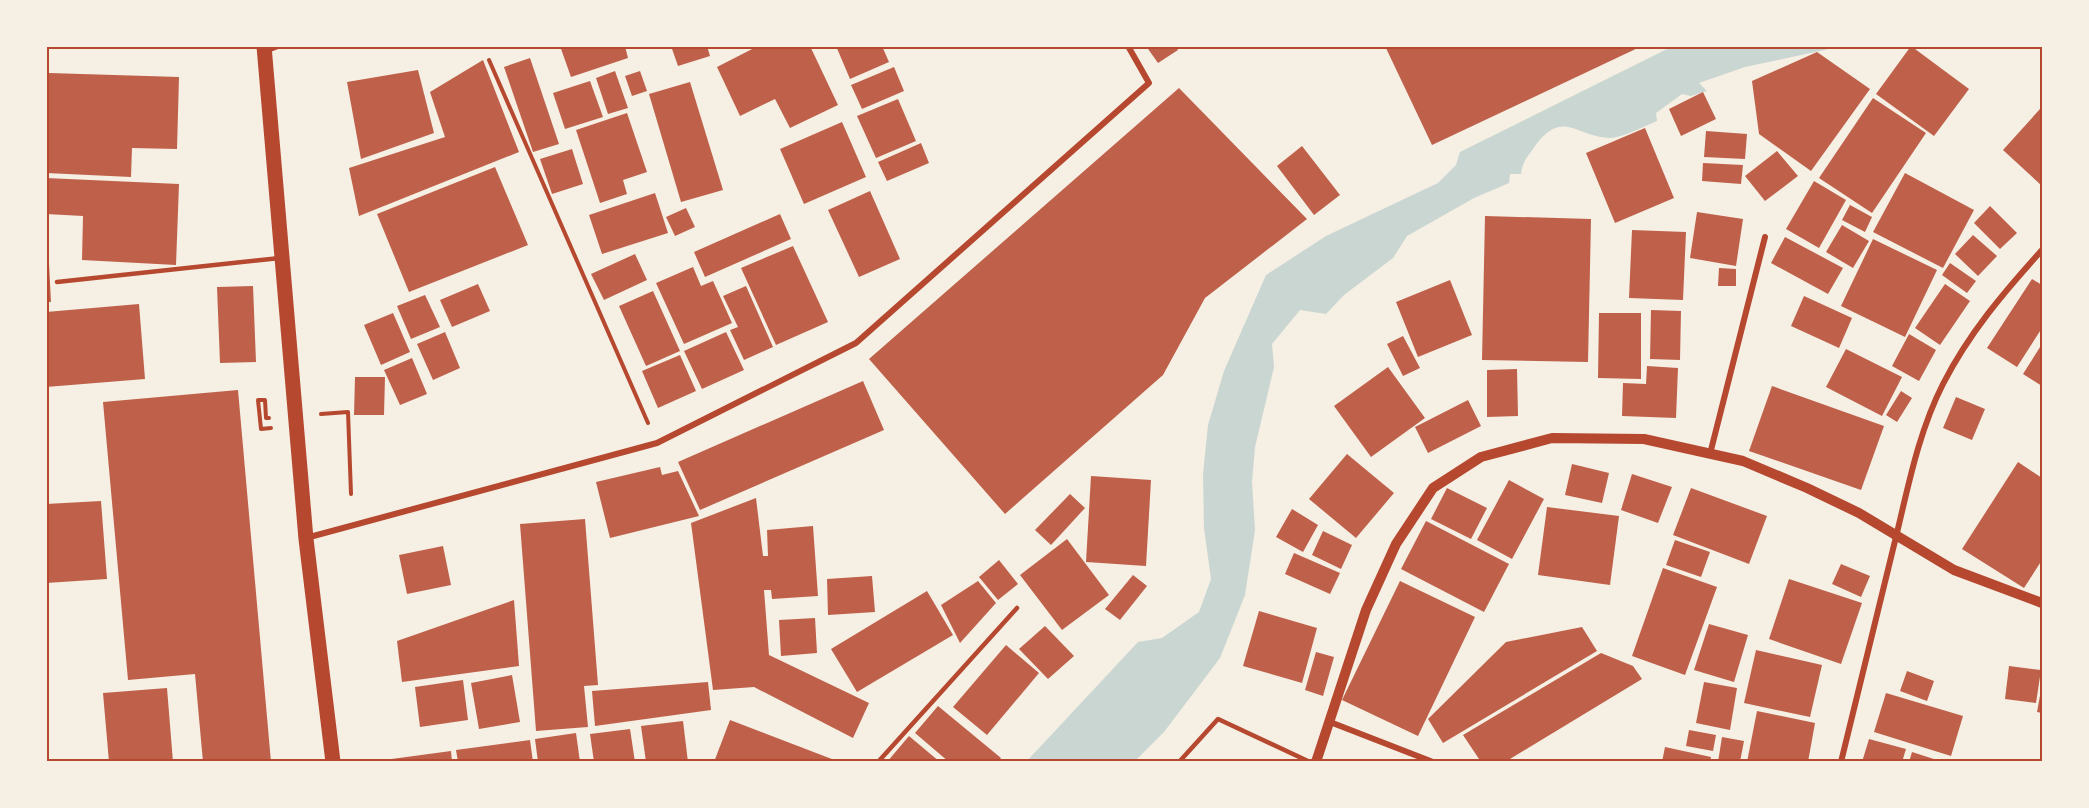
<svg xmlns="http://www.w3.org/2000/svg" width="2089" height="808" font-family="'Source Serif 4',serif">
<style>
.water{fill:#c9d6d2}
.building{fill:#bf614a}
.lines{fill:none;stroke-linecap:round;stroke-linejoin:round}
.path{stroke:#b5482f;stroke-width:4}
.service{stroke:#b5482f;stroke-width:4.5}
.minor{stroke:#b5482f;stroke-width:6}
.tertiary{stroke:#b5482f;stroke-width:10}
.primary{stroke:#b5482f;stroke-width:15}
.neatline{fill:none;stroke:#b5482f;stroke-width:2}
</style>
<rect width="100%" height="100%" fill="#f6efe4"/>
<path class="water" d="M1671 47H1838L1745 67 1699 83 1707 91 1691 96 1682 94 1656 113 1657 121C1644 126 1623 138 1609 138 1574 136 1563 109 1535 146 1528 156 1522 162 1521 174H1510L1509 183 1474 198 1407 236 1393 258 1344 295 1326 314 1300 310 1272 344 1274 367 1255 447 1252 482 1255 530 1245 595 1220 658 1164 732 1135 761 1026 762 1138 642 1162 638 1199 612 1211 579 1204 528 1203 474 1208 425 1224 371 1266 275 1326 236 1438 183 1456 165 1460 152Z"/>
<g class="building">
<path d="M560 46H625L628 58 571 77Z"/>
<path d="M671 46H707L710 56 678 66Z"/>
<path d="M758 46H810L838 105 790 128 775 99 740 116 717 67Z"/>
<path d="M836 46H882L889 62 850 79Z"/>
<path d="M1146 46H1176L1178 50 1158 63Z"/>
<path d="M1385 46H1642L1432 145Z"/>
<path d="M1911 46 1969 89 1934 136 1876 94Z"/>
<path d="M1817 52 1870 89 1811 171 1759 134 1752 81Z"/>
<path d="M530 58 559 144 533 152 504 67Z"/>
<path d="M483 60 519 152 359 216 349 168 445 137 430 92Z"/>
<path d="M894 67 904 91 862 109 851 85Z"/>
<path d="M418 70 434 133 361 159 347 82Z"/>
<path d="M615 71 628 108 608 114 596 78Z"/>
<path d="M640 71 647 91 632 96 625 76Z"/>
<path d="M49 73 179 77 177 149 132 148 131 177 46 173Z"/>
<path d="M590 81 603 117 565 129 553 93Z"/>
<path d="M690 82 723 190 681 202 649 94Z"/>
<path d="M1179 88 1307 219 1205 298 1163 375 1005 514 869 359Z"/>
<path d="M1703 92 1716 119 1681 136 1669 109Z"/>
<path d="M1873 98 1926 133 1872 213 1819 178Z"/>
<path d="M898 99 916 141 876 158 857 116Z"/>
<path d="M2040 109 2042 111V186L2003 150Z"/>
<path d="M627 113 647 172 623 180 627 194 600 203 576 130Z"/>
<path d="M842 122 866 177 804 204 780 149Z"/>
<path d="M1645 128 1674 198 1615 223 1586 153Z"/>
<path d="M1706 131 1747 134 1745 159 1704 157Z"/>
<path d="M921 143 929 163 887 181 878 162Z"/>
<path d="M1302 146 1340 195 1314 215 1277 166Z"/>
<path d="M572 149 583 184 552 194 540 159Z"/>
<path d="M1777 151 1798 176 1765 201 1745 176Z"/>
<path d="M1703 163 1743 165 1741 184 1702 181Z"/>
<path d="M495 167 528 245 409 292 377 214Z"/>
<path d="M1905 173 1974 210 1943 268 1873 232Z"/>
<path d="M46 178 179 184 176 265 82 260 83 216 46 214Z"/>
<path d="M1814 181 1846 200 1819 248 1786 229Z"/>
<path d="M870 191 900 259 859 277 828 210Z"/>
<path d="M655 193 668 233 602 254 589 215Z"/>
<path d="M1850 205 1872 217 1865 232 1842 220Z"/>
<path d="M1990 206 2017 233 2000 249 1974 223Z"/>
<path d="M686 208 695 227 675 236 666 217Z"/>
<path d="M1697 212 1743 219 1736 266 1690 258Z"/>
<path d="M780 214 791 239 705 277 694 252Z"/>
<path d="M1485 216 1591 219 1588 362 1482 360Z"/>
<path d="M1842 225 1869 241 1853 268 1826 252Z"/>
<path d="M1632 230 1686 232 1683 300 1629 298Z"/>
<path d="M1973 235 1997 256 1978 276 1955 254Z"/>
<path d="M1785 237 1843 268 1828 294 1771 263Z"/>
<path d="M1873 239 1937 270 1905 337 1841 306Z"/>
<path d="M46 244H48L51 302H46Z"/>
<path d="M793 246 828 322 776 345 741 268Z"/>
<path d="M635 254 647 280 604 300 591 274Z"/>
<path d="M1950 263 1976 281 1967 293 1942 275Z"/>
<path d="M693 267 701 286 713 281 732 323 684 344 656 283Z"/>
<path d="M1719 268 1736 269V286H1718Z"/>
<path d="M2032 279 2042 285V328L2017 367 1987 348Z"/>
<path d="M1450 280 1472 335 1418 357 1396 302Z"/>
<path d="M478 284 490 311 452 327 440 300Z"/>
<path d="M1945 284 1970 301 1940 345 1915 328Z"/>
<path d="M253 286 256 362 220 363 217 287Z"/>
<path d="M746 286 773 347 744 360 730 330 738 327 723 296Z"/>
<path d="M653 291 680 351 646 366 619 306Z"/>
<path d="M425 295 440 327 411 339 397 306Z"/>
<path d="M1804 296 1852 318 1839 348 1791 326Z"/>
<path d="M139 304 145 379 46 387V312Z"/>
<path d="M1651 310 1681 311 1680 360 1650 359Z"/>
<path d="M393 313 410 352 381 365 364 325Z"/>
<path d="M1599 313H1641V379L1598 378Z"/>
<path d="M445 332 460 368 433 380 417 344Z"/>
<path d="M726 332 744 370 702 389 684 351Z"/>
<path d="M1909 334 1936 350 1919 381 1892 366Z"/>
<path d="M1403 336 1420 368 1403 376 1387 344Z"/>
<path d="M2042 344V386L2023 374Z"/>
<path d="M1846 349 1902 377 1882 416 1826 387Z"/>
<path d="M680 355 696 391 658 408 642 371Z"/>
<path d="M412 358 427 394 400 405 384 370Z"/>
<path d="M1647 366 1678 368 1676 418 1622 416 1623 383 1646 384Z"/>
<path d="M1388 367 1425 418 1371 457 1334 406Z"/>
<path d="M1517 369 1518 416 1487 417V370Z"/>
<path d="M355 377H385L384 415H354Z"/>
<path d="M863 381 884 430 700 510 678 462Z"/>
<path d="M1772 386 1884 426 1861 490 1749 451Z"/>
<path d="M238 390 271 762H203L195 674 128 680 103 402Z"/>
<path d="M1901 391 1912 398 1897 422 1886 415Z"/>
<path d="M1956 397 1985 409 1972 440 1943 428Z"/>
<path d="M1468 400 1481 426 1428 453 1415 427Z"/>
<path d="M1347 454 1394 493 1356 538 1309 499Z"/>
<path d="M2018 462 2042 478V560L2024 588 1962 549Z"/>
<path d="M1572 464 1609 473 1602 503 1565 495Z"/>
<path d="M660 467 662 475 678 471 699 516 610 538 596 482Z"/>
<path d="M1632 474 1672 487 1658 523 1621 510Z"/>
<path d="M1091 476 1151 480 1146 566 1086 562Z"/>
<path d="M1509 480 1544 499 1512 559 1477 540Z"/>
<path d="M1447 488 1487 508 1471 539 1431 519Z"/>
<path d="M1691 488 1767 516 1749 564 1673 535Z"/>
<path d="M1070 494 1085 508 1051 545 1035 530Z"/>
<path d="M756 498 763 556H768L767 530 813 526 818 596 772 599 771 590H764L769 655 869 703 853 738 754 687 713 690 691 523Z"/>
<path d="M101 501 107 579 46 583V504Z"/>
<path d="M1547 507 1619 516 1610 585 1538 575Z"/>
<path d="M1292 509 1318 525 1303 552 1276 537Z"/>
<path d="M585 519 598 685 584 686 588 727 536 731 520 524Z"/>
<path d="M1426 521 1509 564 1484 612 1401 569Z"/>
<path d="M1323 531 1352 545 1341 569 1312 555Z"/>
<path d="M1067 539 1109 595 1062 630 1020 575Z"/>
<path d="M1675 540 1710 552 1701 577 1666 565Z"/>
<path d="M443 546 451 585 407 594 399 555Z"/>
<path d="M1294 553 1340 573 1330 594 1285 574Z"/>
<path d="M999 560 1018 584 998 600 979 577Z"/>
<path d="M1841 564 1870 576 1861 597 1832 584Z"/>
<path d="M1663 568 1717 587 1685 675 1632 656Z"/>
<path d="M1133 575 1147 586 1120 620 1105 609Z"/>
<path d="M872 576 875 612 828 615 827 579Z"/>
<path d="M1789 579 1862 603 1841 664 1769 639Z"/>
<path d="M978 581 996 603 960 643 941 605Z"/>
<path d="M1400 581 1475 617 1418 736 1342 700Z"/>
<path d="M927 591 953 635 857 692 831 649Z"/>
<path d="M514 600 519 666 402 682 397 641Z"/>
<path d="M1259 611 1317 628 1302 683 1243 666Z"/>
<path d="M815 618 817 653 781 656 779 620Z"/>
<path d="M1709 624 1748 635 1734 682 1694 670Z"/>
<path d="M1045 626 1074 656 1048 679 1019 649Z"/>
<path d="M1582 627 1597 651 1443 743 1428 719 1506 642Z"/>
<path d="M1006 645 1039 673 987 735 953 707Z"/>
<path d="M1756 650 1822 665 1810 717 1744 703Z"/>
<path d="M1316 652 1334 657 1323 696 1305 690Z"/>
<path d="M1601 653 1633 666 1642 679 1505 762H1481L1463 735Z"/>
<path d="M2009 666 2041 670 2036 703 2005 699Z"/>
<path d="M1907 671 1934 681 1927 701 1900 691Z"/>
<path d="M512 675 520 722 479 729 471 683Z"/>
<path d="M463 680 468 720 420 727 415 687Z"/>
<path d="M708 682 711 710 595 726 592 691Z"/>
<path d="M1704 682 1737 688 1730 730 1696 723Z"/>
<path d="M167 688 173 762H109L103 693Z"/>
<path d="M2041 690H2042V713L2037 712Z"/>
<path d="M1886 693 1963 716 1951 756 1874 732Z"/>
<path d="M938 706 1001 758 998 762H949L915 733Z"/>
<path d="M1757 711 1815 723 1808 762H1747Z"/>
<path d="M730 720 837 761V762H714Z"/>
<path d="M683 721 688 762H646L641 726Z"/>
<path d="M630 729 635 762H594L590 734Z"/>
<path d="M1689 730 1716 735 1713 751 1686 746Z"/>
<path d="M576 733 580 762H538L535 739Z"/>
<path d="M909 736 940 762H887Z"/>
<path d="M1722 737 1744 741 1740 762H1718Z"/>
<path d="M1869 739 1906 749 1902 762H1862Z"/>
<path d="M530 740 533 762H458L456 750Z"/>
<path d="M1665 747 1711 757 1710 762H1662Z"/>
<path d="M451 751 452 762H384V760Z"/>
<path d="M1912 752 1940 761V762H1909Z"/>
</g>
<g class="lines">
<g class="path">
<path d="M489 60 648 423"/>
<path d="M321 414 348 412 351 494"/>
<path d="M269 418H266L265 400H258L261 429 271 428"/>
</g>
<g class="service">
<path d="M267 51 280 46"/>
<path d="M57 282 280 258"/>
<path d="M878 762 1017 608"/>
<path d="M1179 762 1218 719 1310 762"/>
</g>
<g class="minor">
<path d="M1710 454 1765 237"/>
<path d="M306 538 657 443 856 343 1149 83 1128 46"/>
<path d="M1330 722 1433 762"/>
<path d="M1841 762C1859 688 1877 614 1895 541 1908 488 1918 433 1943 384 1969 333 2004 292 2042 250"/>
</g>
<path class="tertiary" d="M1316 762 1366 610 1396 544 1433 488 1481 457 1552 438 1644 439 1743 461 1807 488 1859 513 1954 570 2042 603"/>
<path class="primary" d="M264 46 306 539 333 762"/>
</g>
<rect width="2089" height="808" fill="none" stroke="#f6efe4" stroke-width="96"/>
<rect x="48" y="48" width="1993" height="712" class="neatline"/>
</svg>
